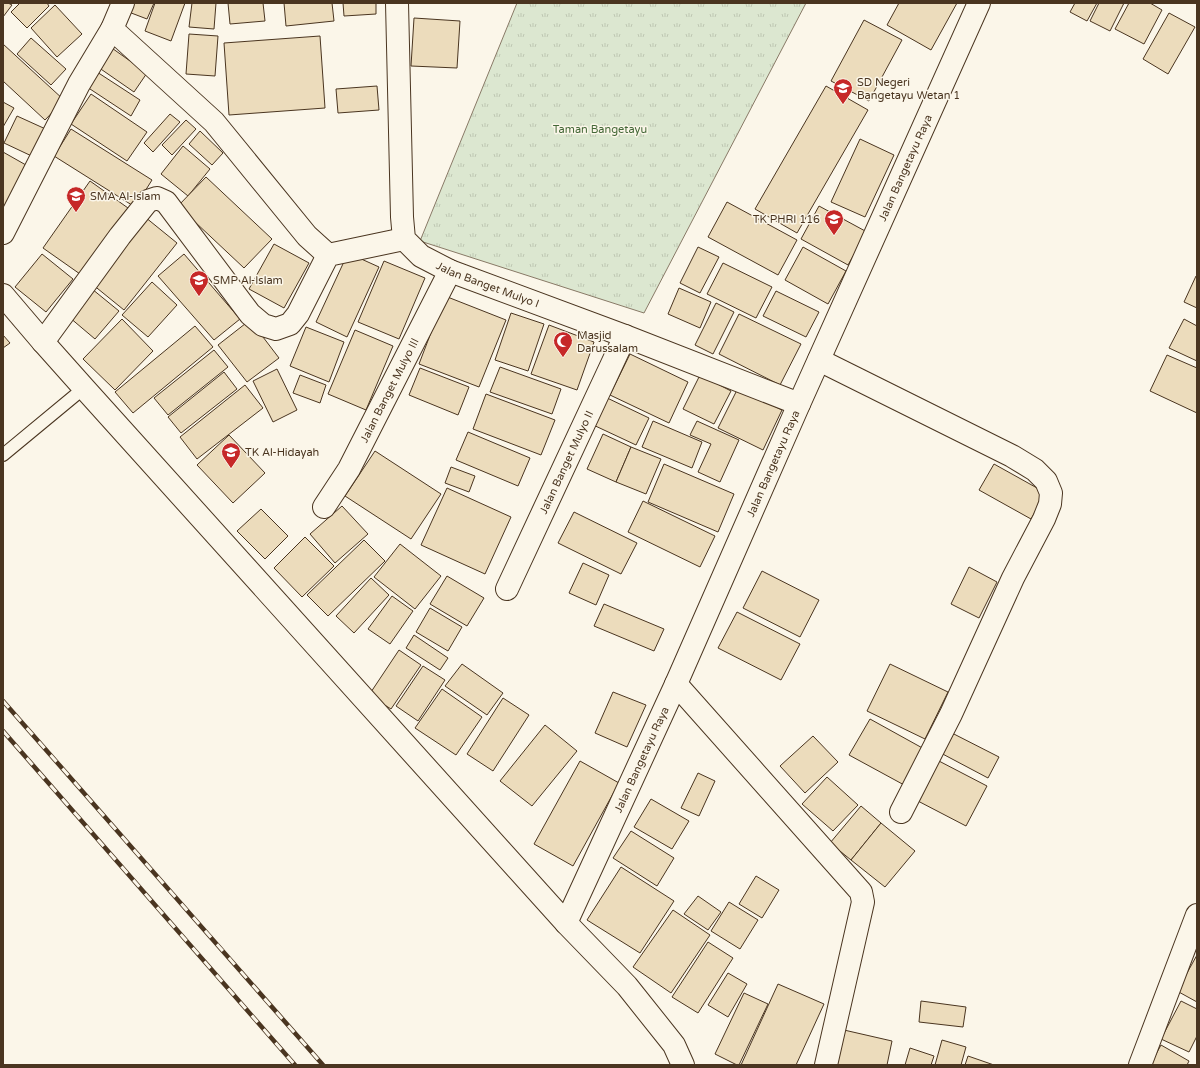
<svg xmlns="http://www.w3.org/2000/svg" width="1200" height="1068" font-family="'Varela Round',sans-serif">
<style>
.park{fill:url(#park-tufts);stroke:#887966}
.building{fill:#ecdcbc;stroke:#4a3520}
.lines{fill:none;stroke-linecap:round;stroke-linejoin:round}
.service-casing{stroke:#4a3520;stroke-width:14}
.minor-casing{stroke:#4a3520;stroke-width:24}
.tertiary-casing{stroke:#4a3520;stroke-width:24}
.service{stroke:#fbf6e9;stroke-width:12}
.minor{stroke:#fbf6e9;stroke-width:22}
.tertiary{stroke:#fbf6e9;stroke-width:22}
.rail-casing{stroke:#4a3520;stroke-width:4.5}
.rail{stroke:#fbf6e9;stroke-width:3;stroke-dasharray:9;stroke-linecap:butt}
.labels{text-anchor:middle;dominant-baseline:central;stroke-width:3;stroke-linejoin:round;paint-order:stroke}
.poi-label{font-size:11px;fill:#4a3520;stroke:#fbf6e9;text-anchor:start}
.park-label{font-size:11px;fill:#436837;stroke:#fbf6e9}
.street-label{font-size:11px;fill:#4a3520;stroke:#fbf6e9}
</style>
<defs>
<pattern id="park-tufts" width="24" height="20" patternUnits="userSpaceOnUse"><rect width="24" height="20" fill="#dce7d0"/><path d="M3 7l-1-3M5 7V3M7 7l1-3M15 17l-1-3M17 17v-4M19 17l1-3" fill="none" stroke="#bec7b2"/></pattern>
</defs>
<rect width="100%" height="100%" fill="#fbf6e9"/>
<path class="park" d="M517 3H806L644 313 420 241Z"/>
<g class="building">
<path d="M3 3H8L12 5 3 17Z"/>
<path d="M20 3H47L49 6 27 28 11 12Z"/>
<path d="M129 3H154L147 19 126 11Z"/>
<path d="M155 3H185L171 41 145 31Z"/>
<path d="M192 3H216L214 29 189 27Z"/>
<path d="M228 3H263L265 21 230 24Z"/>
<path d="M284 3H332L334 21 286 26Z"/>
<path d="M343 3H376V14L344 16Z"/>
<path d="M899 3H957L931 50 887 25Z"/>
<path d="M1075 3H1097L1087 21 1070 12Z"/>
<path d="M1099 3H1124L1110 31 1090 21Z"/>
<path d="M1129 3H1150L1162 10 1144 44 1115 29Z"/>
<path d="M55 5 82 34 57 57 31 28Z"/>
<path d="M1169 13 1195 27 1168 74 1143 59Z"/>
<path d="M414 18 460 21 457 68 411 66Z"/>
<path d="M864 20 902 40 869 101 831 81Z"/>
<path d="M189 34 218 36 215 76 186 74Z"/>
<path d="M320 36 325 108 229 115 224 43Z"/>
<path d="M31 38 66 69 51 85 17 54Z"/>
<path d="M3 44 64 100 45 120 3 81Z"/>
<path d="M109 46 147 73 134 92 95 65Z"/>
<path d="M97 72 140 100 131 116 87 87Z"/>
<path d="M377 86 379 110 338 113 336 89Z"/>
<path d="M826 86 868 110 797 233 755 209Z"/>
<path d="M91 94 147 132 127 161 71 124Z"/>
<path d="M3 102 14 108 3 127Z"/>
<path d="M170 114 180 122 153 152 144 143Z"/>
<path d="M17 116 50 131 38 159 4 143Z"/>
<path d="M186 120 196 129 172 155 162 145Z"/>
<path d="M71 129 152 180 135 207 54 156Z"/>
<path d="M200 131 223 153 212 165 189 144Z"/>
<path d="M860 139 894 155 865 217 831 202Z"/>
<path d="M183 146 210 169 188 196 161 174Z"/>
<path d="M3 152 33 169 10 210 3 206Z"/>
<path d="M206 177 272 239 244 268 178 206Z"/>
<path d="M90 181 128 208 80 274 43 248Z"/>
<path d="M727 202 797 240 778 275 708 237Z"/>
<path d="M819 206 867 232 848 265 801 239Z"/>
<path d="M145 217 177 243 124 310 92 284Z"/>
<path d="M274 244 309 263 284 308 249 289Z"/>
<path d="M698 247 719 257 700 293 680 283Z"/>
<path d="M803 247 846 271 828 304 785 280Z"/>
<path d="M348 253 379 267 347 337 316 322Z"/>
<path d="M42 254 73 279 46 312 15 287Z"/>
<path d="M184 254 240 319 214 340 158 276Z"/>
<path d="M384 261 425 278 399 339 358 322Z"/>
<path d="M723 263 772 287 756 318 707 294Z"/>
<path d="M1196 276H1197V308L1184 302Z"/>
<path d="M152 282 177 305 148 337 122 315Z"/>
<path d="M679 288 711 302 700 328 668 314Z"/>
<path d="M92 289 119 311 95 339 69 317Z"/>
<path d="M776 291 819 312 806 337 763 316Z"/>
<path d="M445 296 506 320 479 387 419 364Z"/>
<path d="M716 303 734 312 713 354 695 345Z"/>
<path d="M511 313 544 324 528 371 495 360Z"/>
<path d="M739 314 801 344 780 385 719 354Z"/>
<path d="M122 319 153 351 115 390 83 359Z"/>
<path d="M1184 319 1197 326V361L1169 348Z"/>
<path d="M250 320 279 358 247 382 218 345Z"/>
<path d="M549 325 594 342 577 390 531 374Z"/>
<path d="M195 326 213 347 133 413 115 392Z"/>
<path d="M306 327 344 342 329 382 290 366Z"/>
<path d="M355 330 393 346 366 410 328 394Z"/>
<path d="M3 335 10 343 3 348Z"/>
<path d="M214 350 228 367 168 415 154 398Z"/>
<path d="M630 354 688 382 669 423 610 395Z"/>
<path d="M1167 355 1197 368V413L1150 391Z"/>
<path d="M500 367 561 389 552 414 490 392Z"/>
<path d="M420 368 469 387 458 415 409 395Z"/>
<path d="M277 369 297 410 273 422 253 381Z"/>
<path d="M224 372 237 389 181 433 168 417Z"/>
<path d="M300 375 326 385 320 403 293 393Z"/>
<path d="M700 375 731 391 714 424 683 409Z"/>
<path d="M245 385 263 408 197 459 180 437Z"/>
<path d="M738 388 782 410 763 450 718 428Z"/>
<path d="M486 394 555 420 541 455 473 429Z"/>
<path d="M603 396 649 418 636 445 589 423Z"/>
<path d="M653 421 702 442 692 468 642 447Z"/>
<path d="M697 421 739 440 720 482 698 472 711 444 690 435Z"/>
<path d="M468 432 530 458 518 486 456 460Z"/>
<path d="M603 434 631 447 616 482 587 469Z"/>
<path d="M229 435 265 473 233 503 197 465Z"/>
<path d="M631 447 661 459 646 494 616 482Z"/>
<path d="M375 451 441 494 411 539 345 496Z"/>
<path d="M664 464 734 494 718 532 648 502Z"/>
<path d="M994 464 1046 493 1031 519 979 490Z"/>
<path d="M451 467 475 476 469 492 445 483Z"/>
<path d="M447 488 511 517 485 574 421 545Z"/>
<path d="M643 501 715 536 700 567 628 532Z"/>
<path d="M342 506 368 534 335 563 310 534Z"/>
<path d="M261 509 288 536 265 559 237 531Z"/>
<path d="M574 512 637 543 621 574 558 543Z"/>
<path d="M305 537 334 566 302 597 274 568Z"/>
<path d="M364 540 385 561 328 616 307 595Z"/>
<path d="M400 544 441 576 415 609 374 577Z"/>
<path d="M583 563 609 575 596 605 569 593Z"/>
<path d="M969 567 997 582 979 618 951 604Z"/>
<path d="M762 571 819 600 800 637 743 608Z"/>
<path d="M447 576 484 598 467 626 430 604Z"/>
<path d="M371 578 389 595 354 633 336 616Z"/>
<path d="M392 596 413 611 390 644 368 629Z"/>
<path d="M604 604 664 629 654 651 594 626Z"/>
<path d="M430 608 462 627 448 651 416 632Z"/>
<path d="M737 612 800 644 781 680 718 648Z"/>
<path d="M414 635 448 658 440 670 406 648Z"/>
<path d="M399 650 421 665 391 709 369 695Z"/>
<path d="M462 664 503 693 487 715 445 686Z"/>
<path d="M890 664 948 692 925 739 867 711Z"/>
<path d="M423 666 445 680 418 721 396 706Z"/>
<path d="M442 689 482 717 456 755 415 728Z"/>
<path d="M613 692 646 705 627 747 595 733Z"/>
<path d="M503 698 529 715 493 771 467 754Z"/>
<path d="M870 719 926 750 906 786 849 755Z"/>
<path d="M545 725 577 751 532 806 500 781Z"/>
<path d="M948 731 999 757 988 778 937 751Z"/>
<path d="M813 736 838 762 805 793 780 766Z"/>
<path d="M937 760 987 786 966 826 916 800Z"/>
<path d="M580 761 619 783 573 866 534 844Z"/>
<path d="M698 773 715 781 699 816 681 808Z"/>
<path d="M827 777 858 805 833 831 802 804Z"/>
<path d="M651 799 689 821 672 849 634 827Z"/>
<path d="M861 806 881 823 851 860 830 843Z"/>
<path d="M881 823 915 851 885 887 851 860Z"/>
<path d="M631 831 674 858 657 886 613 858Z"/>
<path d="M621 867 674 901 640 953 587 920Z"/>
<path d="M756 876 779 890 762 918 739 904Z"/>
<path d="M698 896 721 912 708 930 684 914Z"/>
<path d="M729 902 758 920 740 949 711 931Z"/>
<path d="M673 910 710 935 671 993 633 967Z"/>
<path d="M708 942 733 958 698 1013 672 997Z"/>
<path d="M1197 955V1002L1177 991Z"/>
<path d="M728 973 747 984 728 1017 708 1005Z"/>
<path d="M778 984 824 1004 796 1065H741Z"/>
<path d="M744 993 768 1004 739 1065H737L715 1054Z"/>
<path d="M921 1001 966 1007 963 1027 919 1022Z"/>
<path d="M1181 1001 1197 1009V1036L1189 1052 1161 1039Z"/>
<path d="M844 1030 892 1041 887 1065H837Z"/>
<path d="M942 1040 966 1047 961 1065H935Z"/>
<path d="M1161 1045 1189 1061 1187 1065H1150Z"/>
<path d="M910 1048 934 1056 931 1065H905Z"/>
<path d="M968 1056 994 1065H965Z"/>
</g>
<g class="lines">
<defs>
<path id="service" d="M3 455 84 388"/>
<g id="minor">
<path d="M123 3 112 29 214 122 307 236 328 255"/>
<path id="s1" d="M397 3 402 217 404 239 421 256 450 271 625 336 799 404"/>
<path d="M3 233 79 84 112 29"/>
<path d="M43 342 120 236 148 201 157 198 166 202 250 314 263 325 276 329 290 324 298 314 328 255 404 239"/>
<path d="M819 360 1012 456 1035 470 1046 481 1051 493 1050 504 1044 519 1013 578 951 714 901 812"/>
<path id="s2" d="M324 507 349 469 450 271"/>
<path id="s3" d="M507 589 625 336"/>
<path d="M676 684 861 892 863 902 826 1065"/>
<path id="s4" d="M566 923 676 684 799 404 979 3"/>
<path d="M1140 1065 1197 915"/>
</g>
<path id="tertiary" d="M3 295 43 342 84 388 566 923 627 986 674 1045 683 1065"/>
</defs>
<use href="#service" class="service-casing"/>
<use href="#minor" class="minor-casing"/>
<use href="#tertiary" class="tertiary-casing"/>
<use href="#service" class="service"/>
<use href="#minor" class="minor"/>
<use href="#tertiary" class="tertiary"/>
<defs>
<g id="rail">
<path d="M3 701 323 1065"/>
<path d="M3 731 295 1065"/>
</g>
</defs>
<use href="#rail" class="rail-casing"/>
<use href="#rail" class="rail"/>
</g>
<defs>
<symbol id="school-pin" viewBox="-11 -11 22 30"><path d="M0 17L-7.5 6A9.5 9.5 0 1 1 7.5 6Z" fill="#c62828" stroke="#fbf6e9"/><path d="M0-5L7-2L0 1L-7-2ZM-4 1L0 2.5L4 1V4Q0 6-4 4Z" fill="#fff"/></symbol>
<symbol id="mosque-pin" viewBox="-11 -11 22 30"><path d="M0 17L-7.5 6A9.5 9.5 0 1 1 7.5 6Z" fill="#c62828" stroke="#fbf6e9"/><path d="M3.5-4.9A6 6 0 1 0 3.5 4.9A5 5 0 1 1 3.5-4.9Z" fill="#fff"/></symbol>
</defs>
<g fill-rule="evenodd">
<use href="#school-pin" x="832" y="77" width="22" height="30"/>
<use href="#school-pin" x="65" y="185" width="22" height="30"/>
<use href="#school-pin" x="823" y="208" width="22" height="30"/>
<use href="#school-pin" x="188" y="269" width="22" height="30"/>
<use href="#mosque-pin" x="552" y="330" width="22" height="30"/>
<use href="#school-pin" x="220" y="441" width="22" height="30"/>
</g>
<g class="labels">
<g class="poi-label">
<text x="857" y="82">SD Negeri<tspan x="857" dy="13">Bangetayu Wetan 1</tspan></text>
<text x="90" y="196">SMA Al-Islam</text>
<text x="820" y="219" text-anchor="end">TK PHRI 116</text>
<text x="213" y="280">SMP Al-Islam</text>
<text x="577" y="335">Masjid<tspan x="577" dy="13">Darussalam</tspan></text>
<text x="245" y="452">TK Al-Hidayah</text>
</g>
<g class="park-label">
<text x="600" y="129">Taman Bangetayu</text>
</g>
<g class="street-label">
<text stroke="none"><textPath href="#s4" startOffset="828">Jalan Bangetayu Raya</textPath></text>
<text stroke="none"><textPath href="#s1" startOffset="333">Jalan Banget Mulyo I</textPath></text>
<text stroke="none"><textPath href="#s2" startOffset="134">Jalan Banget Mulyo III</textPath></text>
<text stroke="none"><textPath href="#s3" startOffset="140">Jalan Banget Mulyo II</textPath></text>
<text stroke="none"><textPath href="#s4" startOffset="504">Jalan Bangetayu Raya</textPath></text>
<text stroke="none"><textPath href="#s4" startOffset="180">Jalan Bangetayu Raya</textPath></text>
</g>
</g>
<rect width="1200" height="1068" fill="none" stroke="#4a3520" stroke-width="8"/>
</svg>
